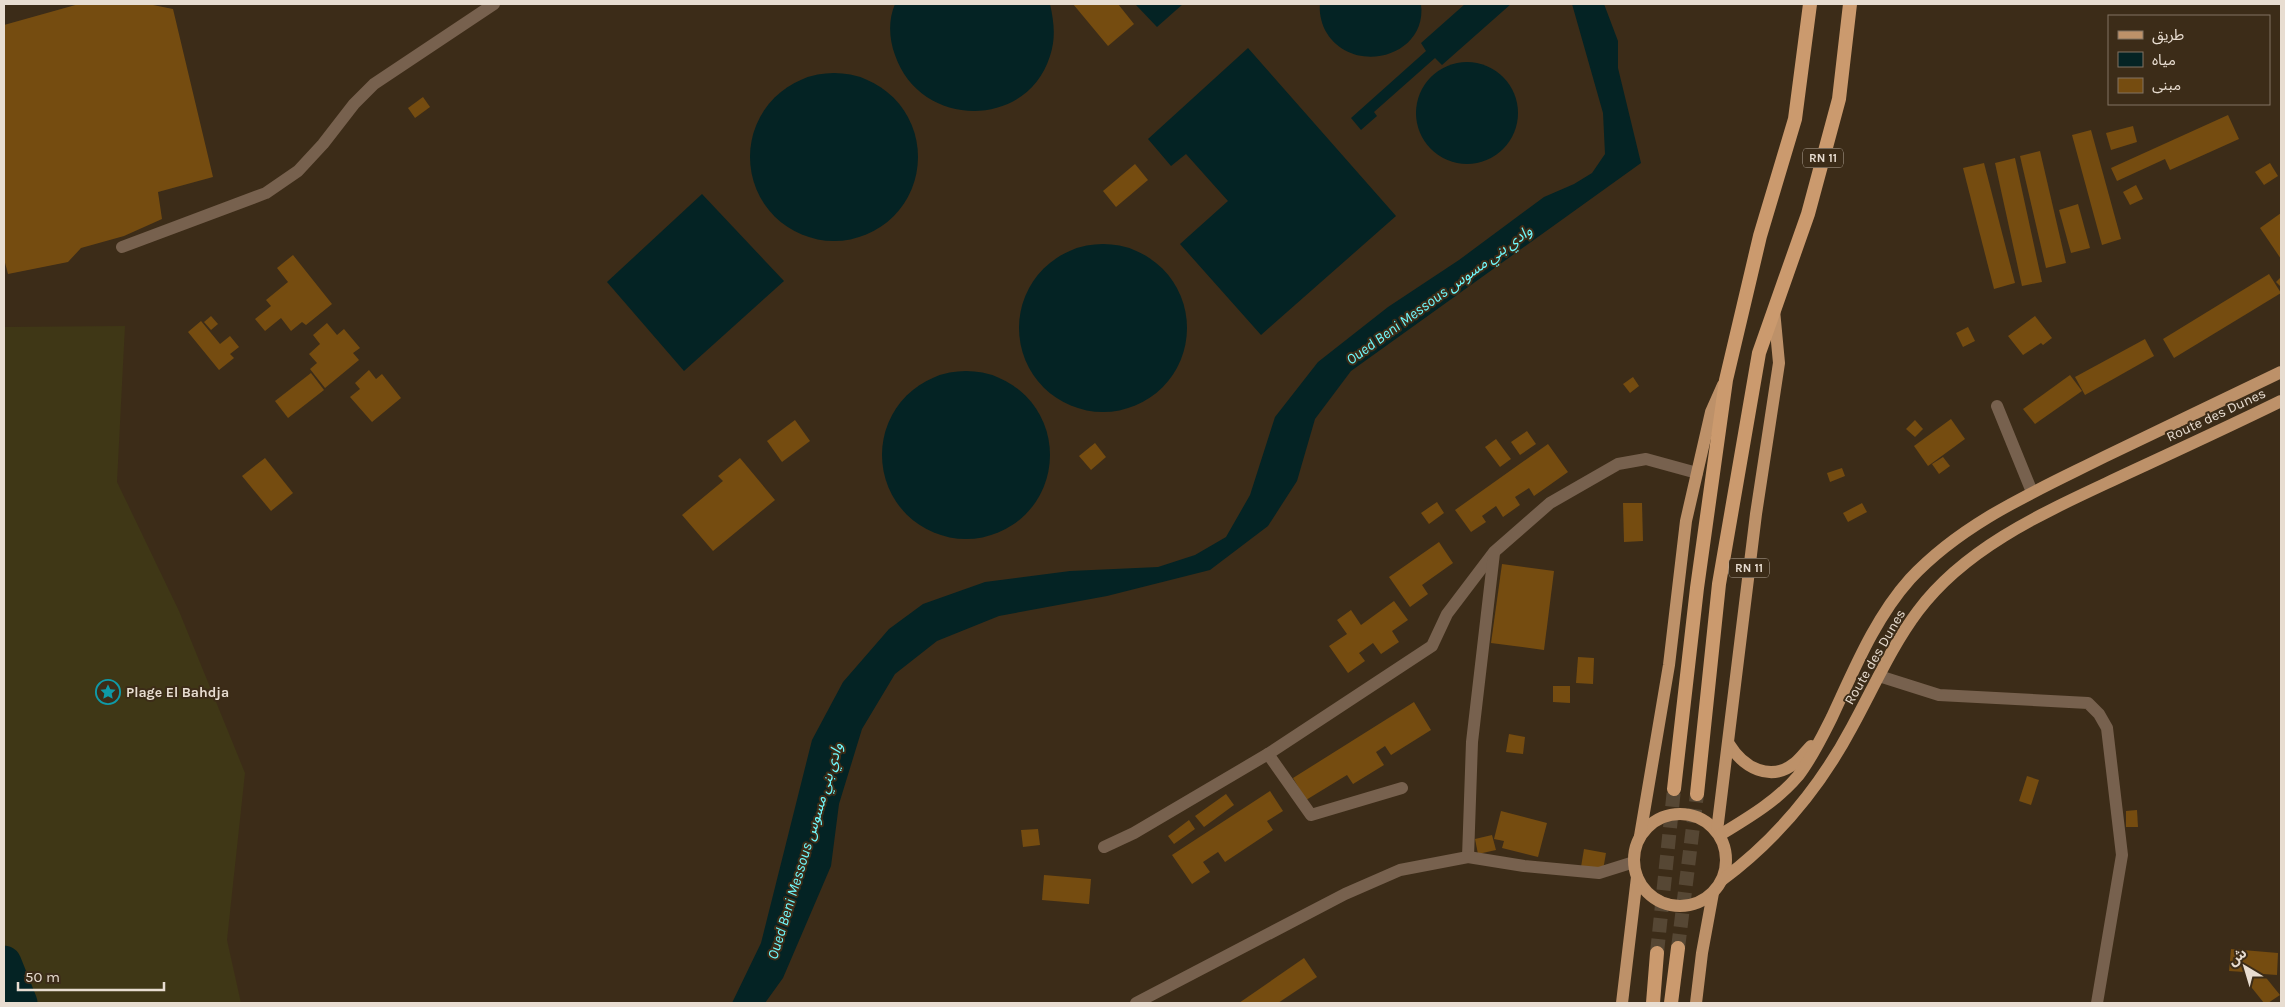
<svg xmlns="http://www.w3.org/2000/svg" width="2285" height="1007" font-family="Karla,'Noto Sans Arabic',sans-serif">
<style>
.sand{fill:#3f3716}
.water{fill:#042324}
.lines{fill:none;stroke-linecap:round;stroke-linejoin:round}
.river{stroke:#042324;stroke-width:35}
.building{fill:#754c10}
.trunk-tunnel{stroke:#564734;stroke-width:14;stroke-dasharray:14 7;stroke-linecap:butt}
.minor{stroke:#77614e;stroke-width:12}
.primary{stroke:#bd9169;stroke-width:12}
.trunk{stroke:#cb9a6e;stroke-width:14}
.labels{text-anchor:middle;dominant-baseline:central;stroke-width:4;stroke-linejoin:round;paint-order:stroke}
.shield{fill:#3c2c18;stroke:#b4a89a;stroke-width:1}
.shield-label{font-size:12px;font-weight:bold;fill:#e8ddd1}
.street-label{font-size:14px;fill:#e8ddd1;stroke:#3c2c18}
.poi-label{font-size:14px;font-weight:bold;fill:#e8ddd1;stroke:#3c2c18;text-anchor:start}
.water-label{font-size:15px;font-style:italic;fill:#71fbfe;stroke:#3c2c18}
</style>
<rect width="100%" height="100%" fill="#3c2c18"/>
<path class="sand" d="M125 326 117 482 179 611 245 773 227 940 241 1003H4V327Z"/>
<g class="water">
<path d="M895 4H1050C1054 22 1056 38 1050 56 1027 130 920 129 895 55 889 39 888 20 895 4Z"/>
<path d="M1135 4H1183L1157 27Z"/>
<path d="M1320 4H1421C1428 58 1350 77 1325 30 1321 22 1319 12 1320 4Z"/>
<path d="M1465 4H1511L1442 65 1435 58 1374 112 1377 116 1361 130 1351 118 1426 51 1421 43Z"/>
<path d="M1572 4H1604L1618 41V68L1641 163 1351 371 1315 419 1297 481 1268 526 1210 570 1107 596 999 616 937 641 895 674 862 729 839 804 831 866 783 978 765 1003H732L761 943 812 740 843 682 889 629 923 604 985 582 1070 571 1158 567 1195 555 1226 537 1250 495 1275 417 1318 362 1388 307 1459 260 1544 197 1574 184 1592 173 1605 154 1603 113Z"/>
<path d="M1248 48 1396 216 1261 335 1180 244 1228 201 1186 154 1171 166 1148 139Z"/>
<circle cx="1467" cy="113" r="51"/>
<circle cx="834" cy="157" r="84"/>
<path d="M702 194 784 281 684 371 607 282Z"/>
<circle cx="1103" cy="328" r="84"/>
<circle cx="966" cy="455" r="84"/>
</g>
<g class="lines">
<path class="river" d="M4 963 20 1003"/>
</g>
<g class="building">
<path d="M79 4H148L173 9 213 177 158 192 162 219 124 236 81 248 68 262 8 274 4 259V25Z"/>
<path d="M1073 4H1118L1134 24 1108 46Z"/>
<path d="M423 97 430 107 415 118 408 108Z"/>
<path d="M2228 115 2239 139 2170 170 2165 159 2117 181 2111 168Z"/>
<path d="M2133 126 2137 142 2111 150 2106 133Z"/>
<path d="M2091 130 2121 239 2102 245 2072 135Z"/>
<path d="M2040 151 2066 263 2046 268 2020 156Z"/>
<path d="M2015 158 2042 282 2022 286 1995 163Z"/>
<path d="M1984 163 2015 283 1994 289 1963 168Z"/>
<path d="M2270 163 2278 176 2264 185 2255 172Z"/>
<path d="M1135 164 1148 180 1116 207 1103 191Z"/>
<path d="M2136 185 2143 199 2130 205 2123 192Z"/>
<path d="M2078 204 2090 248 2071 253 2059 210Z"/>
<path d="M2281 213V259L2260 228Z"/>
<path d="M293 255 332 304 306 325 302 322 291 331 281 318 265 331 255 319 271 306 266 300 288 282 277 268Z"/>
<path d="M2269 274 2281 293 2174 358 2163 339Z"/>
<path d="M2281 277V287L2276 282Z"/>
<path d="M211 316 218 324 211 330 204 322Z"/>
<path d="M2035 316 2052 338 2043 345 2041 343 2023 355 2008 336Z"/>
<path d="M201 321 220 344 230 336 239 347 230 354 234 358 219 370 188 332Z"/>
<path d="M327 323 337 335 344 329 360 348 353 353 359 360 325 388 310 369 317 363 309 354 320 344 313 335Z"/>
<path d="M1968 327 1975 341 1963 347 1956 333Z"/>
<path d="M2145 339 2154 356 2085 395 2075 377Z"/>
<path d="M369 370 376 379 382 374 401 398 372 422 350 397 360 389 355 383Z"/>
<path d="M311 373 324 390 288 418 275 401Z"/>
<path d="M2070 375 2082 391 2035 424 2023 409Z"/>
<path d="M1633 377 1639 386 1630 393 1623 384Z"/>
<path d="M1951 419 1965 439 1928 466 1914 446Z"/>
<path d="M795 420 810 441 782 462 767 441Z"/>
<path d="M1915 420 1923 429 1915 437 1906 429Z"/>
<path d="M1527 431 1536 444 1520 455 1511 442Z"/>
<path d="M1496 439 1511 459 1500 467 1485 447Z"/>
<path d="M1095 443 1106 457 1091 470 1079 456Z"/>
<path d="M1548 444 1568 472 1534 496 1529 488 1515 497 1520 505 1503 517 1496 506 1482 516 1486 522 1471 532 1455 510Z"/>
<path d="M1943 457 1950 466 1939 474 1932 464Z"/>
<path d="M265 458 293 493 271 511 242 476Z"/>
<path d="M740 458 775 500 713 551 682 515 723 481 718 476Z"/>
<path d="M1842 468 1845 476 1830 482 1827 473Z"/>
<path d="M1437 502 1444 513 1429 524 1421 513Z"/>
<path d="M1623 503H1642L1643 541 1624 542Z"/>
<path d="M1862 503 1867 512 1848 522 1843 513Z"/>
<path d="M1439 542 1453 563 1422 585 1428 594 1410 607 1389 577Z"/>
<path d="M1502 564 1554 571 1544 650 1491 643Z"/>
<path d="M1394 601 1408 620 1392 631 1399 642 1381 654 1373 643 1359 653 1365 661 1348 673 1329 646 1347 634 1337 620 1351 610 1361 625Z"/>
<path d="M1578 657 1594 658 1593 684 1576 683Z"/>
<path d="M1553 686H1570V703L1553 702Z"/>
<path d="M1414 702 1431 730 1391 755 1385 746 1376 752 1384 765 1353 784 1347 775 1306 800 1293 778Z"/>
<path d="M1509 734 1525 737 1523 754 1506 752Z"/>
<path d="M2027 776 2039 780 2031 805 2019 801Z"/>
<path d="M1270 791 1283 811 1267 821 1273 830 1225 862 1218 852 1203 862 1210 872 1192 884 1172 855Z"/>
<path d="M1226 794 1234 805 1204 827 1195 816Z"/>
<path d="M2137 810 2138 827H2126V811Z"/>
<path d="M1501 811 1547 823 1538 857 1502 848 1504 841 1494 839Z"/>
<path d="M1189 820 1195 829 1174 844 1168 836Z"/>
<path d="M1038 829 1040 845 1023 847 1021 830Z"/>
<path d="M1492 835 1496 850 1478 854 1475 839Z"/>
<path d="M1584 849 1606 853 1603 870 1581 867Z"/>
<path d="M1044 875 1091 879 1089 904 1042 900Z"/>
<path d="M2231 949 2278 953 2277 975 2263 974 2280 995 2268 1003H2264L2248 983 2260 973 2229 971Z"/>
<path d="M1304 958 1317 977 1278 1003H1239Z"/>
</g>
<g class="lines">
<g class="trunk-tunnel">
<path d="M1678 948 1697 794"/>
<path d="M1657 953 1674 789"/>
</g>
<g class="minor">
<path d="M122 247 266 193 298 171 323 144 354 104 374 84 494 4"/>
<path d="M1997 406 2032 492"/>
<path d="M1879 676 1939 695 2088 703 2099 714 2107 728 2122 855 2097 1003"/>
<path d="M1268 754 1311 815 1402 788"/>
<path d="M1104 847 1134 833 1268 754 1432 646 1447 614 1494 552 1550 503 1618 464 1646 459 1697 473"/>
<path d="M1468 857 1472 742 1494 553"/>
<path d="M1136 1003 1345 894 1400 870 1468 857 1524 866 1599 873 1634 862"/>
</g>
<g class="primary">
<path d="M1729 744C1743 767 1770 783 1795 763 1801 758 1806 751 1811 746"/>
<circle cx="1680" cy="860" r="46"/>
<path d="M1717 831 1756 514 1779 363 1774 310"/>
<path d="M1720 835C1748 818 1777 801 1798 776 1812 758 1822 737 1832 717 1854 670 1875 618 1910 579 1963 522 2036 491 2104 457 2163 429 2222 400 2281 372"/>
<path d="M1640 836 1669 665 1686 521 1711 412 1723 385"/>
<path d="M1722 880C1777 839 1820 787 1852 727 1873 689 1891 647 1918 611 1968 544 2052 509 2126 474 2178 450 2230 426 2281 401"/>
<path d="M1622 1003 1637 877"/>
<path d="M1696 1003 1702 953 1713 893"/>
</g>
<g class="trunk">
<path d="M1674 789 1697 588 1726 380 1760 236 1795 119 1810 4"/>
<path d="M1697 794 1719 584 1759 353 1808 214 1839 99 1850 4"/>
<path d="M1653 1003 1657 953"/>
<path d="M1671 1003 1678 948"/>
</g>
</g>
<defs>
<symbol id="sight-ring" viewBox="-11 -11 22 22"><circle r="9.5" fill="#3c2c18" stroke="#0f9aa8" stroke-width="1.5"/><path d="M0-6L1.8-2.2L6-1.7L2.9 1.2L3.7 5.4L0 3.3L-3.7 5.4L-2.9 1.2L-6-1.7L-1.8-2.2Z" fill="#0f9aa8"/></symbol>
</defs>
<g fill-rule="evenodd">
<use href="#sight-ring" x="94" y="678" width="28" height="28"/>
</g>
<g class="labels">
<g class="shield">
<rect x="1803" y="148.5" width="40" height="19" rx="4"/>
<rect x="1729" y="558.5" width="40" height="19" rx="4"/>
</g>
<g class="shield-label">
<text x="1823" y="158">RN 11</text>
<text x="1749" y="568">RN 11</text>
</g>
<g class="street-label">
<text transform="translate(2216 415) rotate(-25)">Route des Dunes</text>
<text transform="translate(1875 657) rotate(-60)">Route des Dunes</text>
</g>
<g class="poi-label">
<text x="126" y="692">Plage El Bahdja</text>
</g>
<g class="water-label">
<text transform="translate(1439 295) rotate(-36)">Oued Beni Messous وادي بني مسوس</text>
<text transform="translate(805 851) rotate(-73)">Oued Beni Messous وادي بني مسوس</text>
</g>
</g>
<rect width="2285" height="1007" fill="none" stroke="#e8ddd1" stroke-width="10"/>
<rect x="2108" y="15" width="162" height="90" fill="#3c2c18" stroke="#817362"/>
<rect x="2118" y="31" width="25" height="8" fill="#bd9169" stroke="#817362"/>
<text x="2152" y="40" font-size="15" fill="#e8ddd1">طريق</text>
<rect x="2118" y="52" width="25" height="15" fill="#042324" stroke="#817362"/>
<text x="2152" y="65" font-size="15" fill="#e8ddd1">مياه</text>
<rect x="2118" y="78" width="25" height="15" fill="#754c10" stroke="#817362"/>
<text x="2152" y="90" font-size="15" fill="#e8ddd1">مبنى</text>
<g transform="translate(2245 967) rotate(322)" stroke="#3c2c18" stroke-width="4" paint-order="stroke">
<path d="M0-4L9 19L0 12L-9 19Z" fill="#e8ddd1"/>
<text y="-8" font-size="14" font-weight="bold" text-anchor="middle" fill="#e8ddd1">ش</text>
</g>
<path d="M18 982v8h146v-8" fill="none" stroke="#e8ddd1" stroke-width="2.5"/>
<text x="25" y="982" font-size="15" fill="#e8ddd1" stroke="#3c2c18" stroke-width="4" paint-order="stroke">50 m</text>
</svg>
